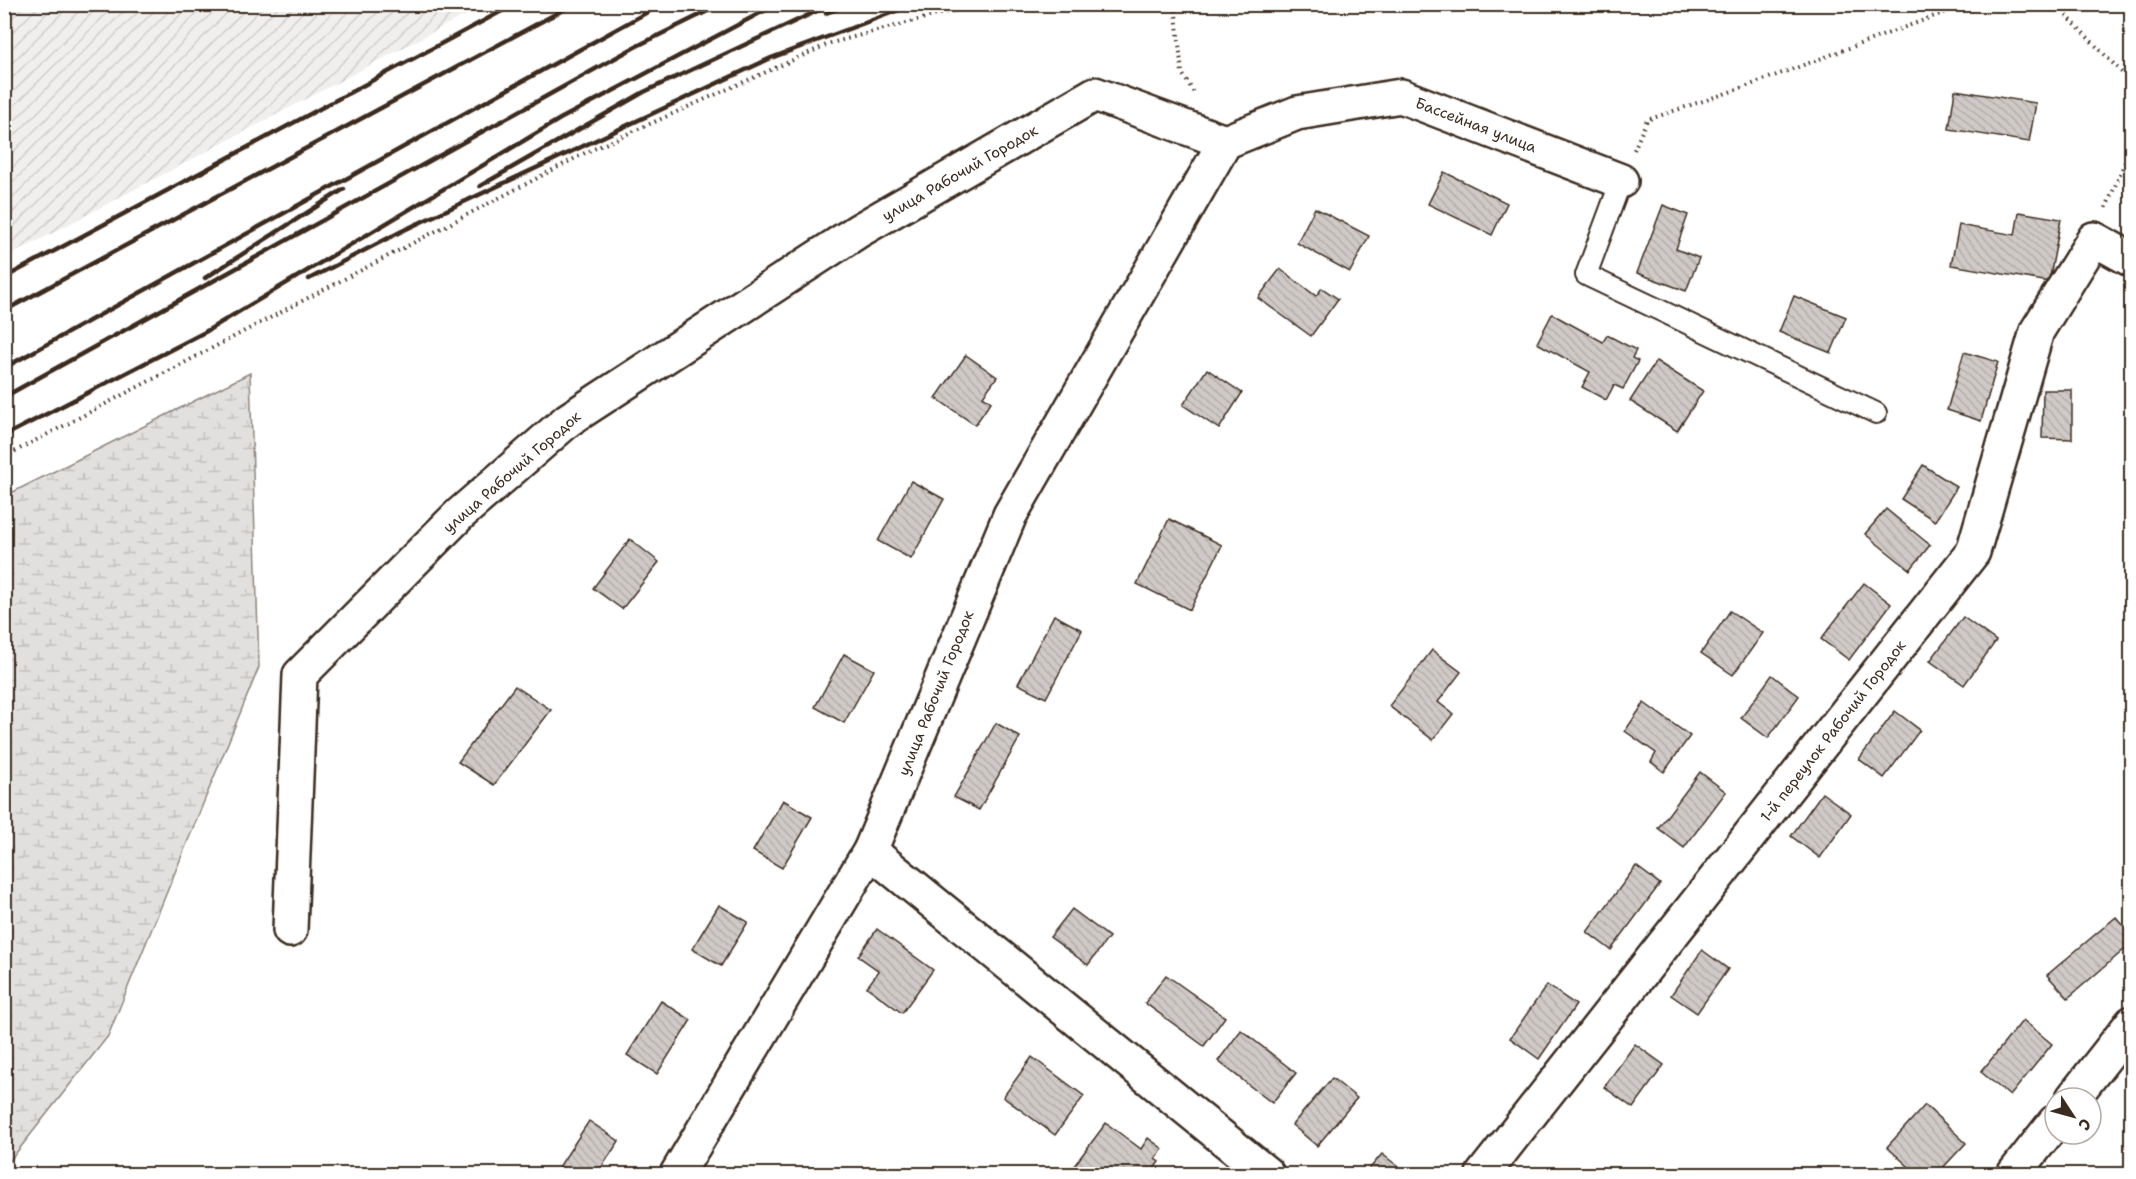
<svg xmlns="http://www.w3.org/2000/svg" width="2136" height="1179" font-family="'Shantell Sans',sans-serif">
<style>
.industrial{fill:url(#industrial-furrows)}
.wetland{fill:url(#wetland-marsh);stroke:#8e857e;stroke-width:1.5}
.building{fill:url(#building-back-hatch);stroke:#3b2a1e;stroke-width:1.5}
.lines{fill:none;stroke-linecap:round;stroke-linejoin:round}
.service-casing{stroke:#3b2a1e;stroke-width:24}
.minor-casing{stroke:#3b2a1e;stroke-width:38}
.path{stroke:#3b2a1e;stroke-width:4;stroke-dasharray:1.5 4.5;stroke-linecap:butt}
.service{stroke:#fff;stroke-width:20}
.minor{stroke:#fff;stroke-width:33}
.rail{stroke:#3b2a1e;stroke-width:4.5}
.labels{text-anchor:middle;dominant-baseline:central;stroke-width:4.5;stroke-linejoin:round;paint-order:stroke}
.street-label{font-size:15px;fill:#3b2a1e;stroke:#fff}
</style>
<defs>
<pattern id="industrial-furrows" width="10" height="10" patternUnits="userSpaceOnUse" patternTransform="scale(1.5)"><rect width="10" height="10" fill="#f1efee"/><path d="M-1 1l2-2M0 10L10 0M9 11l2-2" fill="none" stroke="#d0cdcc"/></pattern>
<pattern id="wetland-marsh" width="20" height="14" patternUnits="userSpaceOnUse" patternTransform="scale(1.5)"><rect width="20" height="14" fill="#e2e0de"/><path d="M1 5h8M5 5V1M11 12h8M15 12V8" fill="none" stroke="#c3c0be"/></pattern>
<pattern id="building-back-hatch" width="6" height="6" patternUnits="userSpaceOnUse" patternTransform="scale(1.5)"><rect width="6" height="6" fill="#cfcac7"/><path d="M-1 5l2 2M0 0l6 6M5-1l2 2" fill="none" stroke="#b3aeaa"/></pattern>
</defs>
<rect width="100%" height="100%" fill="#fff"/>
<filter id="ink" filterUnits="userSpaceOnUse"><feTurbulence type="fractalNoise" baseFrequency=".0167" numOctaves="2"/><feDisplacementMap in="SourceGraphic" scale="12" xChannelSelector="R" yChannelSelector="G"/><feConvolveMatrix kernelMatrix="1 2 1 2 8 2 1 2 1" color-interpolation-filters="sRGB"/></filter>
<g filter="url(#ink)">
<path class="industrial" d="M5 4H484V5L5 258Z"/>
<path class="wetland" d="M250 373 259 667 108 1036 5 1167V496Z"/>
<g class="building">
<path d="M1955 90 2036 103 2029 142 1949 129Z"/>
<path d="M1444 172 1507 203 1492 235 1428 204Z"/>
<path d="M1663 205 1688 215 1676 249 1699 258 1686 291 1637 273Z"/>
<path d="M1315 208 1369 236 1350 272 1297 243Z"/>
<path d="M2019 212 2061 219 2049 282 1951 265 1959 225 2015 235Z"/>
<path d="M1280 269 1316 296 1322 288 1338 299 1311 336 1258 298Z"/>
<path d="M1794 296 1846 317 1831 353 1779 332Z"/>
<path d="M1552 314 1603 342 1607 335 1636 350 1632 358 1638 361 1623 389 1614 385 1606 400 1582 387 1590 372 1537 343Z"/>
<path d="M1964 352 1998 362 1981 421 1947 410Z"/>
<path d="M966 355 997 377 983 396 991 402 975 425 936 398Z"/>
<path d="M1656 361 1703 391 1677 431 1630 401Z"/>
<path d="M1207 369 1242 393 1219 429 1183 405Z"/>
<path d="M2043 390H2072V439L2042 438Z"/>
<path d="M1923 465 1957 487 1935 521 1901 499Z"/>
<path d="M911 481 944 499 911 559 878 541Z"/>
<path d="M1886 509 1930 545 1910 570 1865 534Z"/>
<path d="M1169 519 1222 545 1190 610 1137 584Z"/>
<path d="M630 539 659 562 622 609 593 588Z"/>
<path d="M1864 583 1891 604 1849 660 1821 639Z"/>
<path d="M1730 611 1763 633 1733 675 1701 653Z"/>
<path d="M1054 615 1082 630 1046 698 1018 684Z"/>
<path d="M1963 617 1996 641 1964 685 1930 661Z"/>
<path d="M1432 650 1461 672 1438 702 1453 714 1433 740 1389 706Z"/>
<path d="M844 654 874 670 844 723 815 707Z"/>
<path d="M1772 675 1799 696 1768 738 1741 718Z"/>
<path d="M515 686 551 710 494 785 458 762Z"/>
<path d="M1644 703 1690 736 1664 772 1651 762 1656 753 1625 731Z"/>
<path d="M1895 711 1920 730 1884 778 1859 759Z"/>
<path d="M996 723 1020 737 979 810 954 797Z"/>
<path d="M1700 772 1726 792 1684 848 1658 828Z"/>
<path d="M1822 793 1851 814 1820 858 1791 836Z"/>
<path d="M783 800 812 817 782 868 753 851Z"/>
<path d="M1636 866 1660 884 1611 950 1587 932Z"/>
<path d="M719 905 748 922 721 966 692 949Z"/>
<path d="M1072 909 1109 937 1088 965 1050 937Z"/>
<path d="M2116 917 2132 935V943L2068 998 2047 975Z"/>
<path d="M877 929 933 970 902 1013 867 987 879 971 858 956Z"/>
<path d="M1702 950 1728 969 1697 1013 1671 995Z"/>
<path d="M1166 975 1225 1017 1204 1046 1145 1003Z"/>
<path d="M1547 985 1576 1005 1539 1059 1510 1038Z"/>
<path d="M661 1001 691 1020 657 1074 627 1055Z"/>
<path d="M2023 1020 2052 1044 2010 1096 1981 1072Z"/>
<path d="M1241 1030 1296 1073 1272 1103 1218 1061Z"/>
<path d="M1635 1044 1664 1065 1633 1108 1604 1087Z"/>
<path d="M1032 1057 1084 1096 1055 1135 1003 1097Z"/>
<path d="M1332 1078 1357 1098 1317 1146 1292 1125Z"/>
<path d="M1925 1105 1966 1143 1937 1174H1917L1887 1147Z"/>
<path d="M589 1121 619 1141 597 1174H570L559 1167Z"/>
<path d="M1106 1123 1141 1149 1148 1138 1163 1149 1155 1159 1159 1162 1150 1174H1068Z"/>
<path d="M1382 1154 1408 1174H1365Z"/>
</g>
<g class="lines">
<defs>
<path id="service" d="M1621 181 1586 275 1876 413"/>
<g id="minor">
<path d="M1225 142 1297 113 1401 96 1621 181"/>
<path d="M870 851 1267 1174"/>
<path d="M290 930 300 675 459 515 568 420 858 231 1095 94 1225 142 1010 515 870 851 677 1174"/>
<path d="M2073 1098 2132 1023"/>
<path d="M1483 1174 1973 552 2037 331 2094 239 2132 260"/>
<path d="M2014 1174 2055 1122"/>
</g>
</defs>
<use href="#service" class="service-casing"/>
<use href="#minor" class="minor-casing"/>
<g class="path">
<path d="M1175 4 1182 73 1194 93"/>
<path d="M2066 4 2065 14 2132 83"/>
<path d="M1634 150 1647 120 1750 85 1967 4"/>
<path d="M2106 208 2132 145"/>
<path d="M4 457 587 152 831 43 978 4"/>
</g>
<use href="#service" class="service"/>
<use href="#minor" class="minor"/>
<g class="rail">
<path d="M826 13 851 4"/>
<path d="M480 186 644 92 832 4"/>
<path d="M4 278 515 4"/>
<path d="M205 278 344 189"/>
<path d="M309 279 402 231 771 58 915 4"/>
<path d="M4 311 574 4"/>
<path d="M4 368 662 4"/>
<path d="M4 397 635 47 722 4"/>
<path d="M4 436 205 332 560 119 777 4"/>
</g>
</g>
</g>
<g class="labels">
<g class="street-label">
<text transform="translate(1476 125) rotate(21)">Бассейная улица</text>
<text transform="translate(960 173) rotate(-30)">улица Рабочий Городок</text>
<text transform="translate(512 472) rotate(-41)">улица Рабочий Городок</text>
<text transform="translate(936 693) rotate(-68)">улица Рабочий Городок</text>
<text transform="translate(1833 731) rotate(-52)">1-й переулок Рабочий Городок</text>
</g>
</g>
<rect width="2136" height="1179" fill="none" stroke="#fff" stroke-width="24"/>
<rect x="12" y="12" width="2112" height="1155" fill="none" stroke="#3b2a1e" stroke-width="2" filter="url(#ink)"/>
<g transform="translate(2073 1116) rotate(126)"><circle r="28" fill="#ffffff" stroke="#b1aaa5" stroke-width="1.5"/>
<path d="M0-4.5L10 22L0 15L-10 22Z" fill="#3b2a1e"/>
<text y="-9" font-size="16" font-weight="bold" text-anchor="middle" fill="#3b2a1e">С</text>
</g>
</svg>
